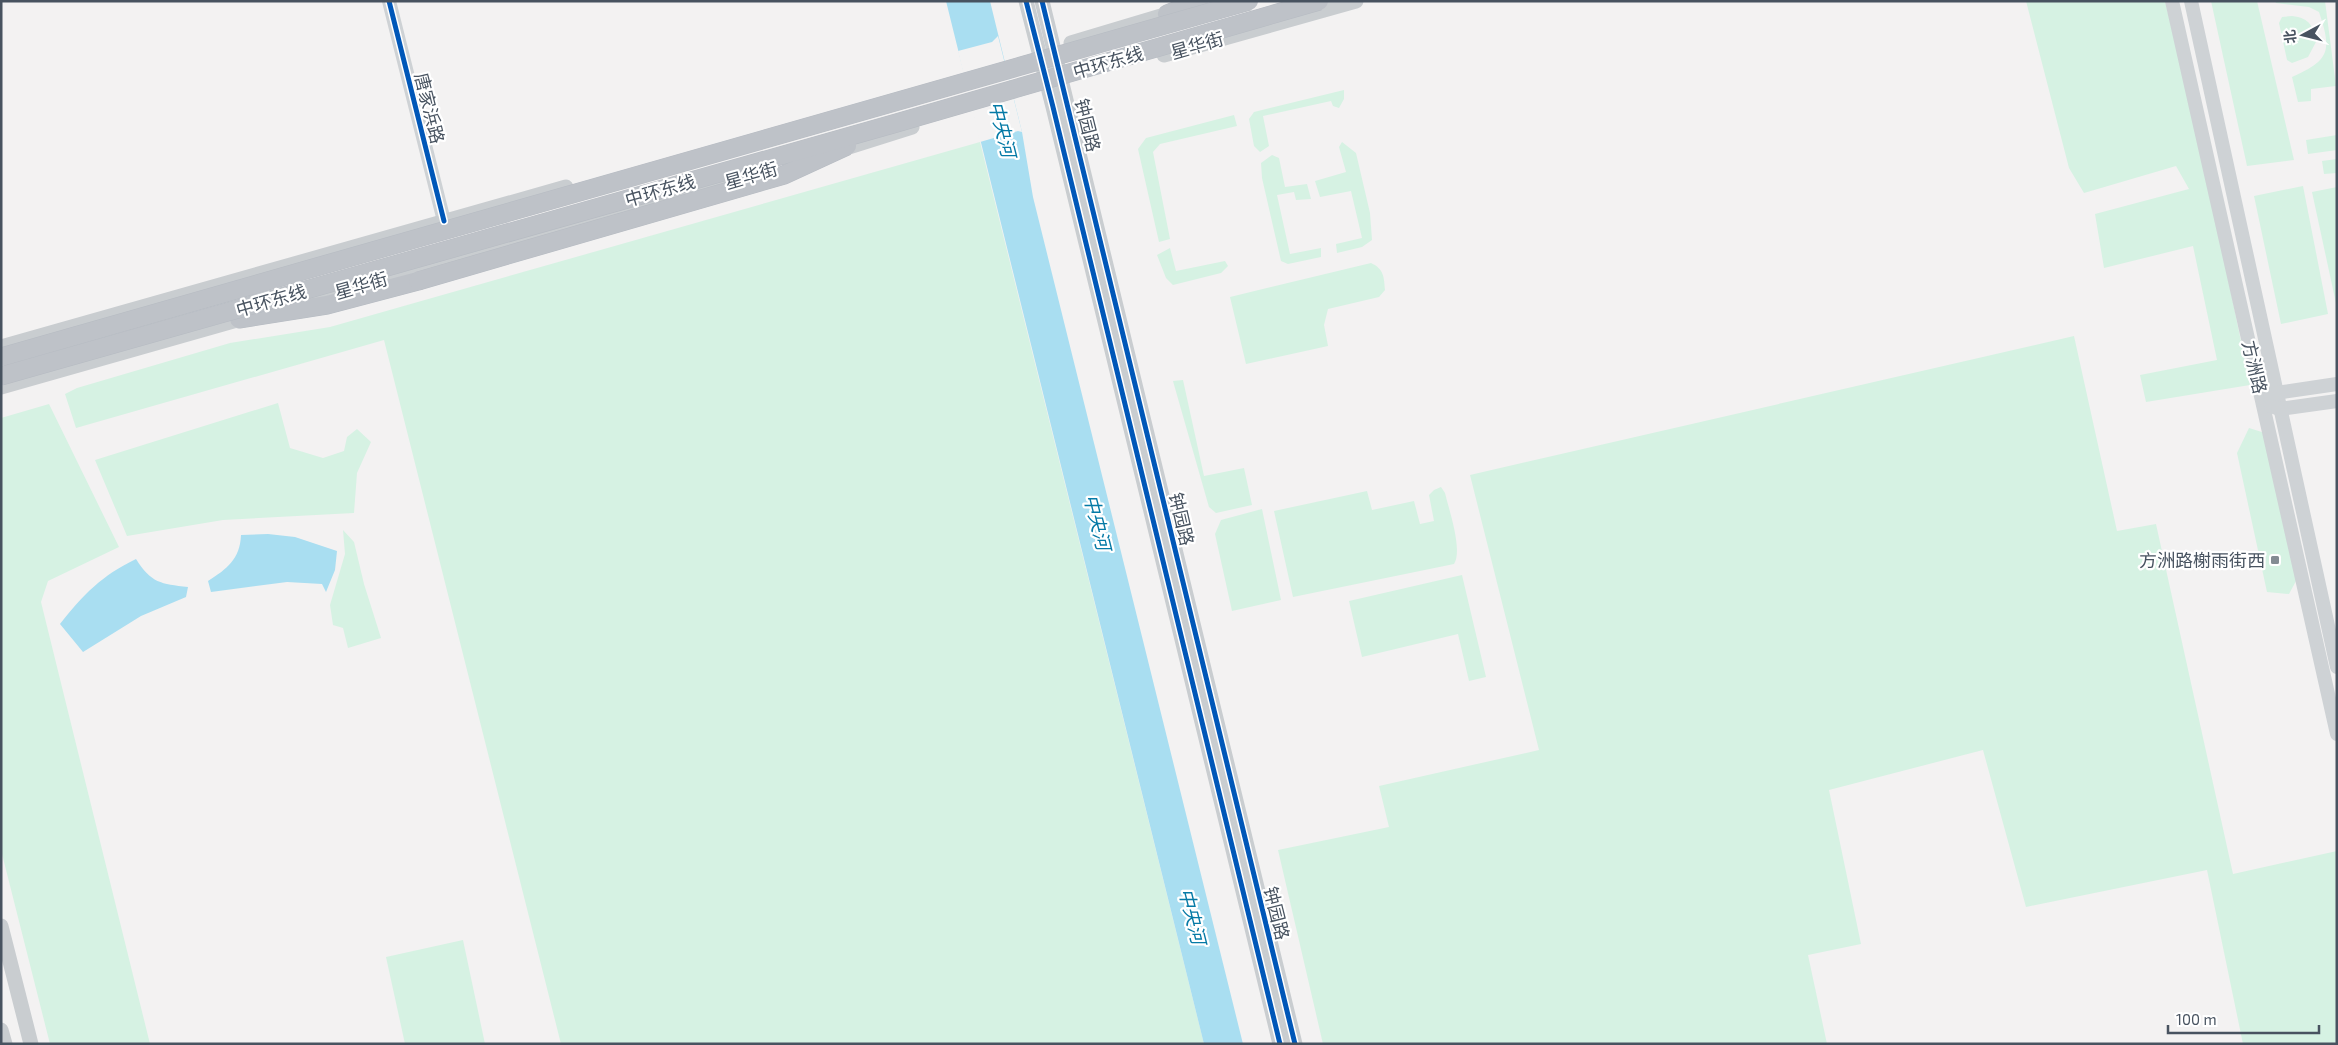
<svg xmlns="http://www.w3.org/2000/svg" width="2338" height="1045" font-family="'Exo 2','Noto Sans SC',sans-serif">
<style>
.green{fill:#d6f2e3}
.water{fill:#a9def1}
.pier{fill:#f3f2f2}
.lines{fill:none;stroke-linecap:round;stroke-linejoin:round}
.highway-casing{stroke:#b6bbc2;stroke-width:19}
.secondary{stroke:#ced2d5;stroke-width:14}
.primary{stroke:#c9cdd0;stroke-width:15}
.highway{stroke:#bec2c8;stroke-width:18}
.highway-bridge-casing{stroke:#b6bbc2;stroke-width:19;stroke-linecap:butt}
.highway-bridge{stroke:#bec2c8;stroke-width:18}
.cycleway-casing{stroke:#fff;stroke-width:8}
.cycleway{stroke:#0057b8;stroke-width:5}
.poi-dot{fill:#848b93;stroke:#fff;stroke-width:2}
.labels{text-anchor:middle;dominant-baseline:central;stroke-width:4.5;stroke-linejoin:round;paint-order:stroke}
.street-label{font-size:18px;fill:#485360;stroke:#fff}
.poi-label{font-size:18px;fill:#485360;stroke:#fff;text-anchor:end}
.water-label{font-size:19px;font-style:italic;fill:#057aa6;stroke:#fff}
</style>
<rect width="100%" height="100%" fill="#f3f2f2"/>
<g class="green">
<path d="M2026 1H2165L2202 152 2250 385 2146 402 2140 375 2217 360 2193 246 2104 268 2095 214 2189 189 2176 166 2084 193 2069 168Z"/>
<path d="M2211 1H2257L2294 160 2247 166Z"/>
<path d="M2275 1H2325L2336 86 2311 89V101L2298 102 2292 77C2330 60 2332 51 2319 12L2309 7 2276 3Z"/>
<path d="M2292 16C2310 18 2313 26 2316 42L2308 57 2292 63 2287 60 2279 23 2282 17Z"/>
<path d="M1344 90V99L1339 108 1333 106 1331 101 1263 116 1269 146 1260 152 1254 146 1249 119 1254 112Z"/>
<path d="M1234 115 1237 126 1160 144 1153 152 1170 239 1159 242 1138 149 1146 138Z"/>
<path d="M2337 135V150L2308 154 2306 140Z"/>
<path d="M980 142 1204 1044H561L384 340 76 428 65 394 77 388 230 343 330 327Z"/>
<path d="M1342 142 1356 153 1370 213 1372 240 1362 247 1337 253 1336 244 1362 238 1351 191 1320 197 1315 181 1346 172 1339 147Z"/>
<path d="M1272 155 1279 158 1285 187 1307 184 1311 199 1296 200 1294 192 1277 195 1290 254 1321 248V257L1288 264 1281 261 1262 178 1261 163Z"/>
<path d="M2337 159V173L2324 174 2322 161Z"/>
<path d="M2303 186 2328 314 2281 324 2254 196Z"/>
<path d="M2337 187V308L2312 192Z"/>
<path d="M1170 248 1176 271 1225 261 1228 266 1221 273 1173 285 1166 278 1157 255Z"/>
<path d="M1371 263C1384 269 1384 277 1385 290L1379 297 1328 309 1324 325 1328 346 1246 364 1230 297Z"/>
<path d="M2074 336 2117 531 2156 524 2233 874 2337 851V1044H2243L2207 870 2026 907 1983 750 1829 790 1861 944 1808 955 1827 1044H1323L1278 850 1389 827 1379 786 1539 750 1470 475Z"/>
<path d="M1183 380 1204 476 1244 468 1252 505 1216 513 1209 507 1173 381Z"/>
<path d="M278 403 290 448 323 458 344 451 347 437 357 429 371 442 357 473 354 513 223 520 127 536 95 460Z"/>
<path d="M49 404 119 547 48 581 41 602 150 1044H50L1 850V418Z"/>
<path d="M2249 428 2265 433 2296 581 2289 594 2267 592 2237 453Z"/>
<path d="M1441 487 1445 493C1449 510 1463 550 1454 564L1293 597 1274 511 1367 491 1372 510 1414 501 1420 524 1434 521 1429 495 1434 490Z"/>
<path d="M1262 509 1281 600 1232 611 1215 534 1221 520Z"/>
<path d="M343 530 354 542 364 584 381 638 348 648 343 628 333 625 330 605 345 554Z"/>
<path d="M1462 575 1486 677 1469 681 1458 634 1362 657 1349 601Z"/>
<path d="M463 940 485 1044H405L386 957Z"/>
</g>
<g class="water">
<path d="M946 1H990L1022 132 1033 197 1243 1044H1204Z"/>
<path d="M268 534 295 537 337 551 335 570 326 592 322 584 287 582 211 592 208 581C227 569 240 559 241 535Z"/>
<path d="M136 559C151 583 161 584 188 587L186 597 141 616 83 652 60 624C84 594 101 576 136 559Z"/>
</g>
<path class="pier" d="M998 36 1022 132 1018 131 980 142 958 51 992 42Z"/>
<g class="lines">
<defs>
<g id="highway">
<path d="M1167 14 1199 1"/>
<path d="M239 319 327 305 418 281"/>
</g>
</defs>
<use href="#highway" class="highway-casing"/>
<g class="secondary">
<path d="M389 1 444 221"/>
<path d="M2172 1 2337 734"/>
<path d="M2191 1 2337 667"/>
<path d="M2270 398 2276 393 2337 384"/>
<path d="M2271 406 2280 409 2337 401"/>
</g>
<g class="primary">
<path d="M1026 1 1053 107 1280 1044"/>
<path d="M1042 1 1295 1044"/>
<path d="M1071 43 1211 1"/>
<path d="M1164 55 1356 1"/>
<path d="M836 151 912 127"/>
<path d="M294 304 759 173"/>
<path d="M1 347 566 187"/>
<path d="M1 387 251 316"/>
<path d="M1 926 31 1044"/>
<path d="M1 1030 5 1044"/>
</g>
<use href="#highway" class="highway"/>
<defs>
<g id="highway-bridge">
<path d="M418 281 784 175 847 146"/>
<path d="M1 357 1249 1"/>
<path d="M1 376 893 124 1319 1"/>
</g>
</defs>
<use href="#highway-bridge" class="highway-bridge-casing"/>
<use href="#highway-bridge" class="highway-bridge"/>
<defs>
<g id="cycleway">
<path d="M389 1 444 221"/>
<path d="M1026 1 1053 107 1280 1044"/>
<path d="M1042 1 1295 1044"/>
</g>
</defs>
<use href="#cycleway" class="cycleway-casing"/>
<use href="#cycleway" class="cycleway"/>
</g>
<rect class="poi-dot" x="2270" y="555" width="10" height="10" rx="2.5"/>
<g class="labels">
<g class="street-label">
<text transform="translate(1197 45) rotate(-16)">星华街</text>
<text transform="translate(1108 62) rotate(-16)">中环东线</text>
<text transform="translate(430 108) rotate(76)">唐家浜路</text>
<text transform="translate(1088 125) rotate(76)">钟园路</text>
<text transform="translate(751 175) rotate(-16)">星华街</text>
<text transform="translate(660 190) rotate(-16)">中环东线</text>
<text transform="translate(361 285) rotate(-16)">星华街</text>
<text transform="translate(271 300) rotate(-16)">中环东线</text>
<text transform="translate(2255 367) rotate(77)">方洲路</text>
<text transform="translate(1182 519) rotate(77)">钟园路</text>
<text transform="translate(1277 913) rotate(76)">钟园路</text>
</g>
<g class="poi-label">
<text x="2265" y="560">方洲路榭雨街西</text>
</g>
<g class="water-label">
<text transform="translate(1003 129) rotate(76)">中央河</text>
<text transform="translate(1098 522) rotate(76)">中央河</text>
<text transform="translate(1193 916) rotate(76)">中央河</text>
</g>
</g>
<rect width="2338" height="1045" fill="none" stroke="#485360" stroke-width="5"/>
<g transform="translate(2303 35) rotate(263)" stroke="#ffffff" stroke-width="4" paint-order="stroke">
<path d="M0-4L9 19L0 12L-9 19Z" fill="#485360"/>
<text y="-8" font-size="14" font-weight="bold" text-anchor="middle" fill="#485360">北</text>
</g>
<path d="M2168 1025v8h151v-8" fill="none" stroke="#485360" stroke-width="2.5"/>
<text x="2176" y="1025" font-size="15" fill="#485360" stroke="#ffffff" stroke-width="4" paint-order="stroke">100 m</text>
</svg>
